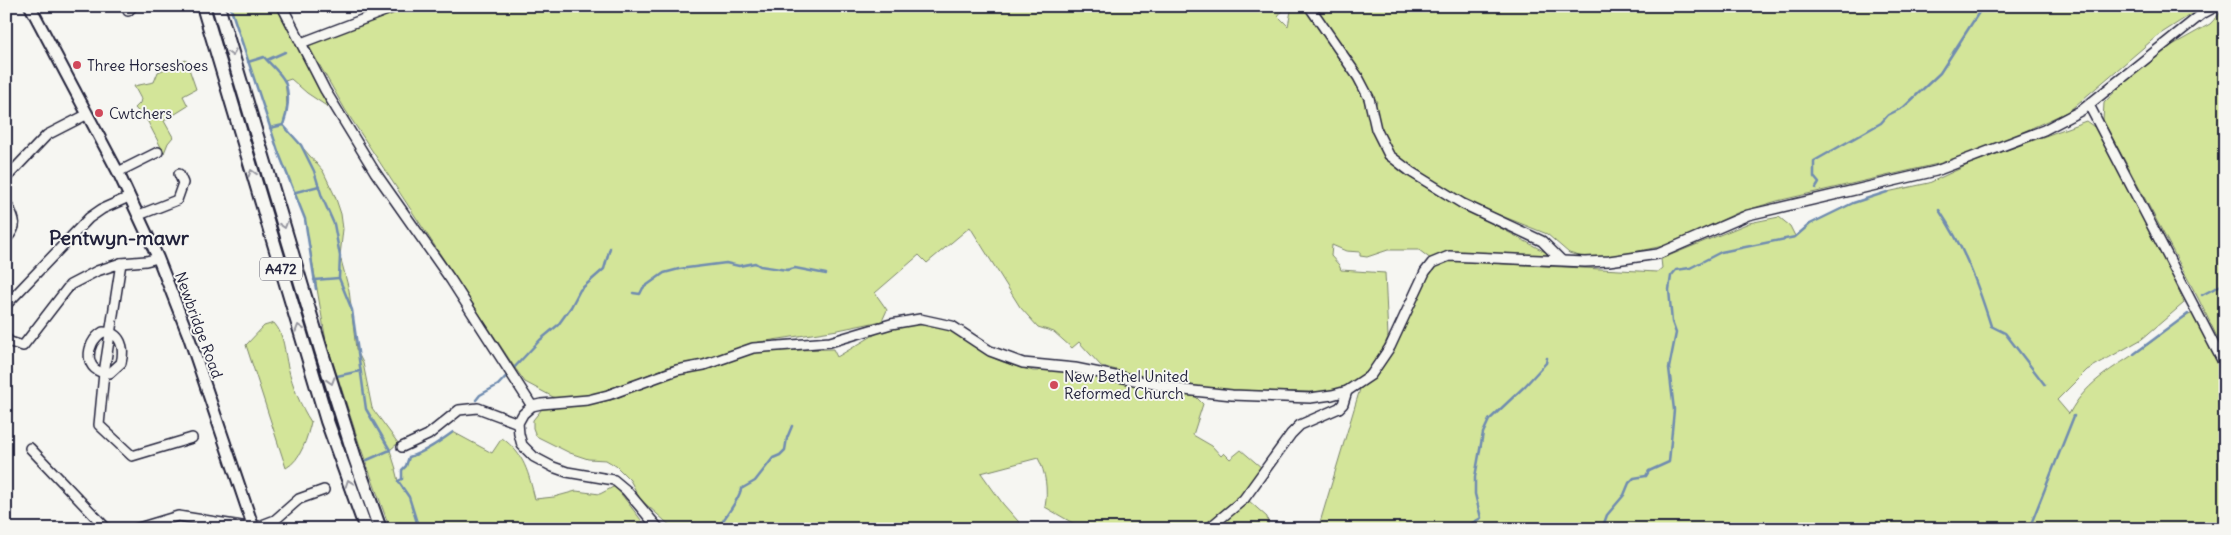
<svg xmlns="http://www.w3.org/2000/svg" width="2231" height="535" font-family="Delius,sans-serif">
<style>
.green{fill:#d3e599;stroke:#7a846a}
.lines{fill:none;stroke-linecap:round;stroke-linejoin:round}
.stream{stroke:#6f8cb0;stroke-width:2.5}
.minor-casing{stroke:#22223b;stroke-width:12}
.tertiary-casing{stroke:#22223b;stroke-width:14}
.primary-casing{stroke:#22223b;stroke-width:16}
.minor{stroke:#f6f6f2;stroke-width:9}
.tertiary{stroke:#f6f6f2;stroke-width:10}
.primary{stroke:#f6f6f2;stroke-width:12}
.oneway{stroke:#9797a0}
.poi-dot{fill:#d1495b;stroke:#f6f6f2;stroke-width:2}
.labels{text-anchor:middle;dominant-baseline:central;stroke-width:4;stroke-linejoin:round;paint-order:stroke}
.shield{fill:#f6f6f2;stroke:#626272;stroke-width:1}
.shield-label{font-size:14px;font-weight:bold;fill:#22223b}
.poi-label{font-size:15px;fill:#22223b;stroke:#f6f6f2;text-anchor:start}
.street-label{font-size:15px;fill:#22223b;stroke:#f6f6f2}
.district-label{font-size:20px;font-weight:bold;fill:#22223b;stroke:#f6f6f2}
</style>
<rect width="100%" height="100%" fill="#f6f6f2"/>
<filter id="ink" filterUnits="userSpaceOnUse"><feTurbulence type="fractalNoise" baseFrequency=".02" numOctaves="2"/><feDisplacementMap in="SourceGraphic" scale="10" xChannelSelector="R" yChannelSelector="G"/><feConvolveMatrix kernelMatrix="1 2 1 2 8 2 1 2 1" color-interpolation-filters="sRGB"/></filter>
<g filter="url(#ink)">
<g class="green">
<path d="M230 6H276L328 107 307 93 291 79 285 81C287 97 288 110 283 125L323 171 335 196 341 214 343 229 340 256 349 290 356 349 363 363 372 408 398 443 390 450 396 469H395L398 481 402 479V470L406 466 409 457C425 452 439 442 453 432L492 453 502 438C525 455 528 472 535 499L554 497 576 491 600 494 615 486 648 529H390L359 443 326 341 305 219 278 151Z"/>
<path d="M409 6H1286L1278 16 1288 26 1292 6H1303L1343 61 1363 96 1369 119 1378 144 1389 161 1401 172 1437 194 1549 254 1548 256 1432 260 1419 250H1388L1367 257 1360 256V252L1346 251 1332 245 1331 256 1339 265 1341 270 1385 273 1388 337 1376 365 1364 375 1343 388 1322 392 1253 391 1215 389 1148 378 1101 366 1079 342 1072 348 1054 332 1038 327 1020 307 970 227 927 263 919 255 875 293 887 310 882 321 838 330 753 343 705 360 670 366 610 390 567 399 555 398 525 382 515 368 346 111 308 45 326 36Z"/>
<path d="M1314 6H2204L2157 36 2069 111 1968 157 1777 201 1737 213 1668 245 1610 257 1586 258 1569 253 1547 234 1467 202 1400 159 1388 147 1374 107 1377 102 1341 43Z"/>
<path d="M2225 8V353L2198 298 2103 120 2104 103 2125 81 2169 47 2210 24Z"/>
<path d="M186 60 196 89 183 96 188 106 164 121 173 137 168 143 164 153 148 122 135 108 140 103 141 99 134 86 154 82 158 72Z"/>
<path d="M2086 121 2097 129 2170 269 2184 303 2142 339 2087 370 2057 400 2069 414C2088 378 2119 366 2150 343 2165 332 2178 319 2195 312L2225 377V529H1318L1360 389 1375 378 1392 352 1431 269 1441 263 1451 261 1657 272 1662 268 1661 259 1749 223 1779 217 1790 226 1795 236 1810 224 1853 203 1887 192 1929 183 1972 163Z"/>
<path d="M274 323C285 335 284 352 288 367 293 387 300 405 311 422 307 438 301 460 286 468L246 345 264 326Z"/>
<path d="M906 325C954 324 955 335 992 357 1005 364 1020 367 1033 371H1039V368L1095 374 1196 397 1203 404 1193 435 1212 446 1221 456 1224 453 1230 459 1241 450 1262 468 1237 502 1204 529H1083L1045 507C1048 490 1046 473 1038 458L981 473 1003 504 1025 529H674L640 499 630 480 616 466 606 460 588 459 570 453 536 436 533 428V420L542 409 578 406 615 399 668 376 710 368 738 356 758 351 833 349 837 357 879 332Z"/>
<path d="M1248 500 1267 517 1269 529H1214Z"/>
</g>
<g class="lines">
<g class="stream">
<path d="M230 6 278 151 305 219 316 289"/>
<path d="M267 60 285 52"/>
<path d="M248 62 264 57C270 64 281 73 285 82 290 95 288 112 283 125L301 145 314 171 322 197 334 224 340 256 339 278 352 310 366 409 390 450 365 461"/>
<path d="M270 128 283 125"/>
<path d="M1816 188 1819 183 1814 177V161L1881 123 1888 115 1904 107 1940 73 1983 6"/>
<path d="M296 192 319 186"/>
<path d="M1939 210C1965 249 1977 282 1991 326L2005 333 2045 385"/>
<path d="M314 280 339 278"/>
<path d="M633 293 640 294 643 288 664 273 679 269 726 263 739 266 755 263 760 266 787 270 795 268 826 274"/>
<path d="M2202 295 2225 283"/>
<path d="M2134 354 2188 314"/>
<path d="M337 376 360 371"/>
<path d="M476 400 480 395 498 385 540 340 558 325 571 307 580 290 604 269 610 248"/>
<path d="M1465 527 1481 518 1475 494V477L1483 433 1489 420 1525 386 1546 363 1547 358"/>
<path d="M419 529 409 497 398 481 402 479V470L406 466 409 457C425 452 439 442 453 432"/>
<path d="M718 529C724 517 739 501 741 489L755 481 773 458 780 455 785 450 787 438 792 426"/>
<path d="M1602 529 1607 515 1624 495 1629 483 1634 478 1646 476 1649 471 1669 462 1674 410 1669 368 1676 333 1672 322 1669 290 1671 276 1676 270 1690 268 1721 252 1795 237 1810 224 1853 203 1887 192"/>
<path d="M2029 529 2074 416"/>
</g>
<defs>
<g id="minor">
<path d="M282 6 325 90 375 172 451 280 532 406"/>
<path d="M1309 6 1358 77 1369 98 1376 129 1389 155 1411 172 1463 204 1542 241 1561 260"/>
<path d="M128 11 133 6"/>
<path d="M301 43 398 6"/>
<path d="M2089 105 2225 366"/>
<path d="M118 172 158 152"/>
<path d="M6 178 47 135 86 115"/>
<path d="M6 202C14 218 20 225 6 239"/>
<path d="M139 215 177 200 183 183 179 174"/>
<path d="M121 263 104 373 99 425 132 456 192 438"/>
<path d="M6 305 89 218 102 209 129 197"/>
<path d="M103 332C121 332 125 348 121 363L110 373C83 374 84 343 103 332Z"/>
<path d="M6 338 10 342 23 346 70 285 97 271 121 263 146 261 158 258"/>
<path d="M402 447 428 435 459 410 478 408 518 423"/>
<path d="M30 448 107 529"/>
<path d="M135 529 178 516 254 528 275 520 299 499 324 490"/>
<path d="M659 529 626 490 614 480 567 472 553 467 534 457 522 445 519 434 518 423 523 414 532 406 541 404 588 400 608 395 677 370 704 365 753 348 830 342 891 324 920 319 952 326 990 351 1023 363 1075 368 1184 390 1232 395 1310 398 1332 395 1347 391 1371 375 1390 347 1425 272 1432 263 1449 256 1585 262 1609 261 1658 254 1748 215 1936 171 2044 130 2082 110 2202 14 2217 6"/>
<path d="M1208 529 1244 499 1291 434 1300 425 1339 408 1343 404 1347 391"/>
</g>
<path id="tertiary" d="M30 6 118 172 158 258 189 337 254 529"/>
<g id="primary">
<path d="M203 6 327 421 366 529"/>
<path d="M218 6 321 350 355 458 380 529"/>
</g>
</defs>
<use href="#minor" class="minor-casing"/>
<use href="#tertiary" class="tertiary-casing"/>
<use href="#primary" class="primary-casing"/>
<use href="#minor" class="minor"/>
<use href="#tertiary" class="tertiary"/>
<use href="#primary" class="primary"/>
</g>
<defs><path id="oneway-chevron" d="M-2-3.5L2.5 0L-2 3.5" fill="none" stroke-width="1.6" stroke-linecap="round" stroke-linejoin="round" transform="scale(1.25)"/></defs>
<g class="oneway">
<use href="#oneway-chevron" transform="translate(232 53) rotate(74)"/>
<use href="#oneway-chevron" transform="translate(252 173) rotate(-107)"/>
<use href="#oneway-chevron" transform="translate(284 225) rotate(73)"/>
<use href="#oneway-chevron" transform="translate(299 328) rotate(-107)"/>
<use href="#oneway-chevron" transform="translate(331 381) rotate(73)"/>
<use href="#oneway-chevron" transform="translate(349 483) rotate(-109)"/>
</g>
</g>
<g class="poi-dot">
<circle cx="77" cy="65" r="5"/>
<circle cx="99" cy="113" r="5"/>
<circle cx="1054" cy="385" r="5"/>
</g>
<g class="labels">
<rect class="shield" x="260" y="257.5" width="42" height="23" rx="4"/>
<g class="shield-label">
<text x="281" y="269">A472</text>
</g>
<g class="poi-label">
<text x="87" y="65">Three Horseshoes</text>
<text x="109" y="113">Cwtchers</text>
<text x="1064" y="376">New Bethel United<tspan x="1064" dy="17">Reformed Church</tspan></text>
</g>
<g class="street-label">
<text transform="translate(199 325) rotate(70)">Newbridge Road</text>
</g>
<g class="district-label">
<text x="119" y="237">Pentwyn-mawr</text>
</g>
</g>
<rect width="2231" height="535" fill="none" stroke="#f6f6f2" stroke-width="25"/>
<rect x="12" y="12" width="2206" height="510" fill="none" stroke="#22223b" stroke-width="2" filter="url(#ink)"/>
</svg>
